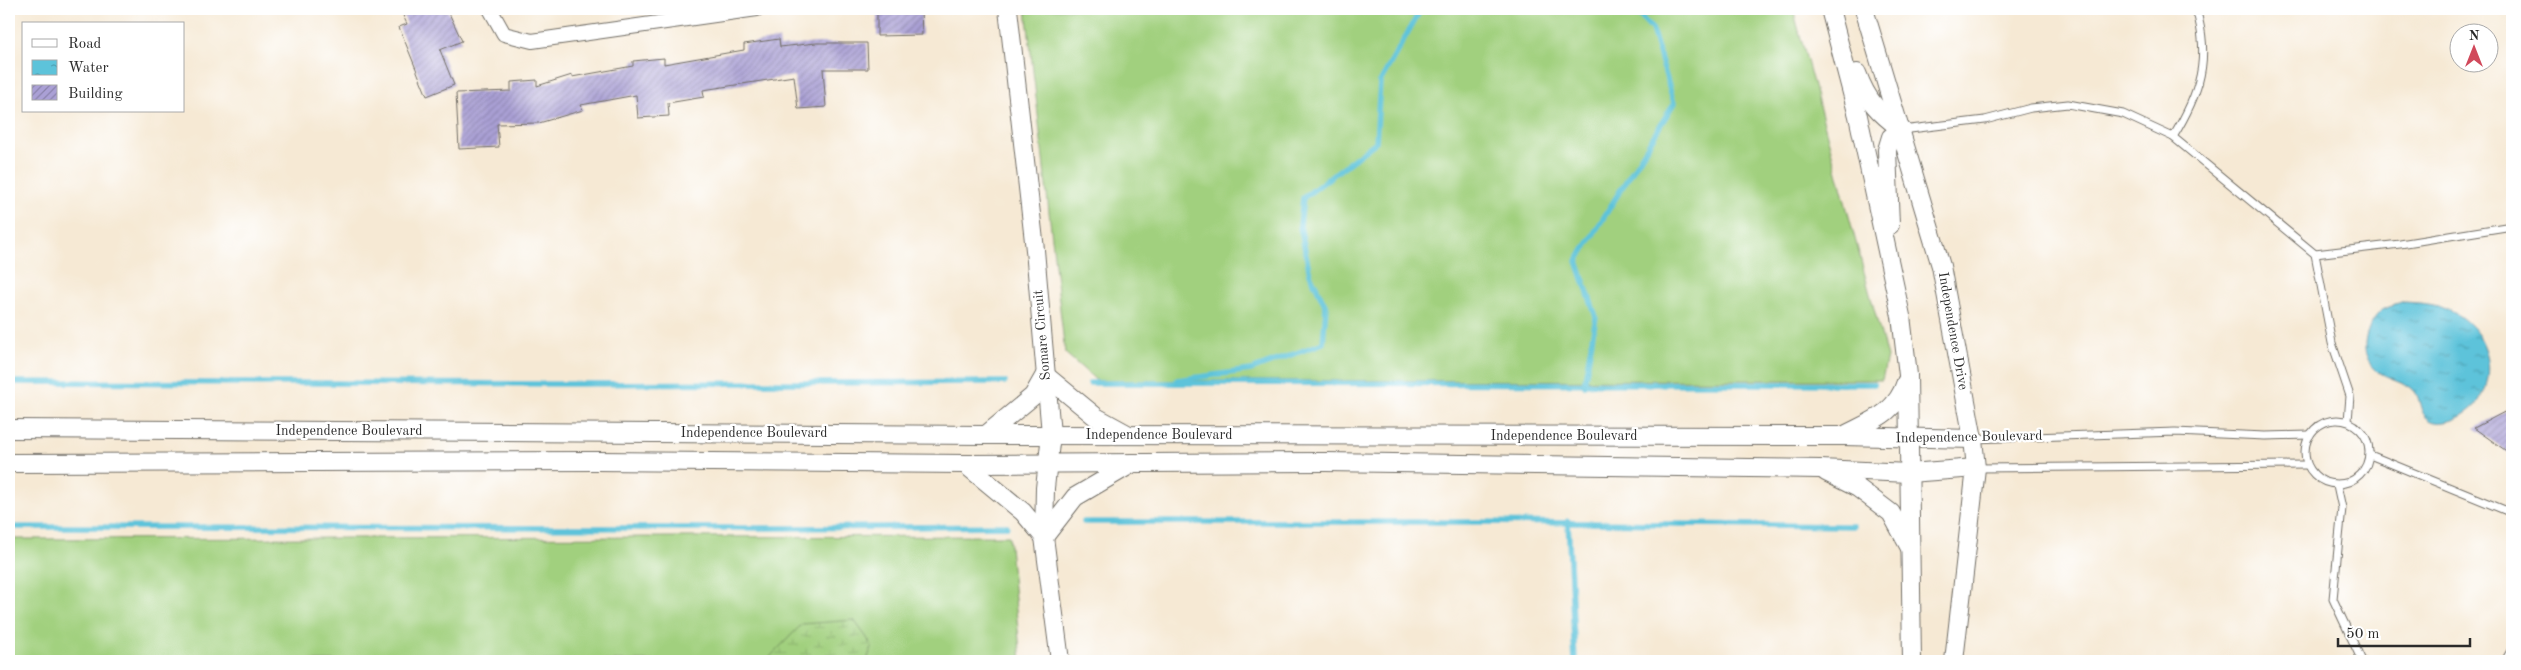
<svg xmlns="http://www.w3.org/2000/svg" width="2521" height="670" font-family="'Old Standard TT',serif">
<style>
.grass{fill:#a1d07e;stroke:#667e54}
.wetland{fill:url(#wetland-marsh);stroke:#667e54}
.water{fill:url(#water-ripples);stroke:#447782}
.lines{fill:none;stroke-linecap:round;stroke-linejoin:round}
.stream{stroke:#5dc3da;stroke-width:5.5}
.building{fill:url(#building-hatch)}
.service-casing{stroke:#726e66;stroke-width:9}
.minor-casing{stroke:#726e66;stroke-width:16}
.tertiary-casing{stroke:#726e66;stroke-width:20}
.service{stroke:#fff;stroke-width:7}
.minor{stroke:#fff;stroke-width:14}
.tertiary{stroke:#fff;stroke-width:18}
.labels{text-anchor:middle;dominant-baseline:central;stroke-width:4.5;stroke-linejoin:round;paint-order:stroke}
.street-label{font-size:14px;fill:#2b2b2b;stroke:#fff}
</style>
<defs>
<pattern id="wetland-marsh" width="20" height="14" patternUnits="userSpaceOnUse" patternTransform="scale(1.25)"><rect width="20" height="14" fill="#a1d07e"/><path d="M1 5h8M5 5V1M11 12h8M15 12V8" fill="none" stroke="#8bb36d"/></pattern>
<pattern id="water-ripples" width="26" height="14" patternUnits="userSpaceOnUse" patternTransform="scale(1.25)"><rect width="26" height="14" fill="#5dc3da"/><path d="M2 4q2-2 4 0t4 0M15 11q2-2 4 0t4 0" fill="none" stroke="#4d9fb1"/></pattern>
<pattern id="building-hatch" width="6" height="6" patternUnits="userSpaceOnUse" patternTransform="scale(1.25)"><rect width="6" height="6" fill="#aaa0d5"/><path d="M-1 1l2-2M0 6l6-6M5 7l2-2" fill="none" stroke="#8b83ad"/></pattern>
</defs>
<rect width="100%" height="100%" fill="#fff"/>
<filter id="ink" filterUnits="userSpaceOnUse"><feTurbulence type="fractalNoise" baseFrequency=".02" numOctaves="2"/><feDisplacementMap in="SourceGraphic" scale="10" xChannelSelector="R" yChannelSelector="G"/><feConvolveMatrix kernelMatrix="1 2 1 2 8 2 1 2 1" color-interpolation-filters="sRGB"/></filter>
<filter id="wash" filterUnits="userSpaceOnUse"><feTurbulence type="fractalNoise" baseFrequency=".0096" numOctaves="4" result="noise"/><feDisplacementMap in="SourceGraphic" scale="20" xChannelSelector="R" yChannelSelector="G"/><feGaussianBlur stdDeviation="1.12" result="paint"/><feColorMatrix in="noise" values="0 0 0 0 0 0 0 0 0 0 0 0 0 0 0 0 0 1.4 0 .05"/><feComposite in="paint" operator="in"/></filter>
<g filter="url(#wash)">
<rect width="100%" height="100%" fill="#f6e9d4"/>
<g class="grass">
<path d="M1026 9H1793L1887 357 1882 380 1097 381 1065 353Z"/>
<path d="M1009 536 1021 661H9V539Z"/>
</g>
<path class="wetland" d="M854 620 872 645 867 661H766L802 624Z"/>
<path class="water" d="M2404 302C2418 303 2433 303 2446 309 2483 324 2502 367 2478 402 2469 415 2438 432 2425 416 2418 407 2421 394 2410 387 2399 379 2383 378 2373 367 2358 353 2366 325 2380 312 2385 307 2397 305 2404 302Z"/>
<g class="lines">
<g class="stream">
<path d="M1177 380 1251 370 1323 343 1326 307 1310 274 1300 226 1303 198 1376 142 1380 82 1421 9"/>
<path d="M9 382 565 384 1005 382"/>
<path d="M1090 383 1874 384"/>
<path d="M1584 385 1596 317 1577 261 1674 103 1652 29 1634 9"/>
<path d="M1568 521 1575 661"/>
<path d="M1084 522H1479L1853 526"/>
<path d="M9 527 784 528 1007 526"/>
</g>
</g>
<g id="blocks">
<g class="building">
<path d="M400 9H447L462 41 440 50 454 85 427 96 399 27 407 24Z"/>
<path d="M921 10 922 35 877 36V11Z"/>
<path d="M779 39 780 47 816 43H867L868 69H823L826 107 798 109 794 76 703 90 704 97 668 103 669 116 638 118 636 95 581 105 583 110 539 123 497 124 499 147 459 149 456 93 511 91V82L537 80V86L572 75V77L633 66V61L664 58V64L744 50V44Z"/>
<path d="M2512 408V455L2474 428Z"/>
</g>
</g>
</g>
<g filter="url(#ink)">
<use href="#blocks" fill-opacity="0" stroke="#726e66" stroke-width="1"/>
<g class="lines">
<defs>
<g id="service">
<path d="M1902 130 1985 120 2031 108 2068 104 2123 114 2173 137 2315 254 2400 244 2512 226"/>
<path d="M2173 137C2200 93 2211 59 2196 9"/>
<path d="M2315 254 2332 343 2350 396 2348 421"/>
<circle cx="2337" cy="452" r="32"/>
<path d="M1973 439 2175 432 2265 436 2310 435"/>
<path d="M2370 455 2512 513"/>
<path d="M1976 468 2307 465"/>
<path d="M2337 485 2342 508 2333 599 2362 661"/>
<path d="M2505 661 2512 649"/>
</g>
<path id="minor" d="M490 9 504 34 532 41 757 9"/>
<g id="tertiary">
<path d="M1008 9 1035 250 1051 434 1045 488 1044 537 1060 661"/>
<path d="M1830 9 1858 116 1901 316 1908 375 1912 661"/>
<path d="M1864 9 1941 266 1973 439 1976 468 1954 661"/>
<path d="M1857 73C1867 101 1879 113 1902 130"/>
<path d="M1890 225 1887 150 1891 137 1902 130"/>
<path d="M1045 375 1096 417 1127 434"/>
<path d="M9 429 986 435 1843 436 1973 439"/>
<path d="M986 435 1033 396 1045 375"/>
<path d="M1843 436C1871 421 1896 414 1906 382"/>
<path d="M9 463 597 461 965 464 1325 462 1820 469 1909 473 1976 468"/>
<path d="M965 464 1023 512 1044 537"/>
<path d="M1826 472 1858 488 1891 513 1910 548"/>
<path d="M1044 537 1075 497 1133 463"/>
</g>
</defs>
<use href="#service" class="service-casing"/>
<use href="#minor" class="minor-casing"/>
<use href="#tertiary" class="tertiary-casing"/>
<use href="#service" class="service"/>
<use href="#minor" class="minor"/>
<use href="#tertiary" class="tertiary"/>
</g>
</g>
<g class="labels">
<g class="street-label">
<text transform="translate(1953 331) rotate(80)">Independence Drive</text>
<text transform="translate(1042 335) rotate(-95)">Somare Circuit</text>
<text x="349" y="431">Independence Boulevard</text>
<text x="754" y="433">Independence Boulevard</text>
<text x="1159" y="435">Independence Boulevard</text>
<text x="1564" y="436">Independence Boulevard</text>
<text transform="translate(1969 437) rotate(-1)">Independence Boulevard</text>
</g>
</g>
<rect width="2521" height="670" fill="none" stroke="#fff" stroke-width="30"/>
<rect x="22" y="22" width="162" height="90" fill="#ffffff" stroke="#aaaaaa"/>
<rect x="32" y="39" width="25" height="8" fill="#ffffff" stroke="#aaaaaa"/>
<text x="68" y="48" font-size="15" fill="#2b2b2b">Road</text>
<rect x="32" y="60" width="25" height="15" fill="url(#water-ripples)" stroke="#aaaaaa"/>
<text x="68" y="72" font-size="15" fill="#2b2b2b">Water</text>
<rect x="32" y="85" width="25" height="15" fill="url(#building-hatch)" stroke="#aaaaaa"/>
<text x="68" y="98" font-size="15" fill="#2b2b2b">Building</text>
<g transform="translate(2474 48)"><circle r="24" fill="#ffffff" stroke="#aaaaaa"/>
<path d="M0-4L9 19L0 12L-9 19Z" fill="#d1495b"/>
<text y="-8" font-size="14" font-weight="bold" text-anchor="middle" fill="#2b2b2b">N</text>
</g>
<path d="M2338 638v8h132v-8" fill="none" stroke="#2b2b2b" stroke-width="2.5"/>
<text x="2346" y="638" font-size="15" fill="#2b2b2b" stroke="#ffffff" stroke-width="4" paint-order="stroke">50 m</text>
</svg>
